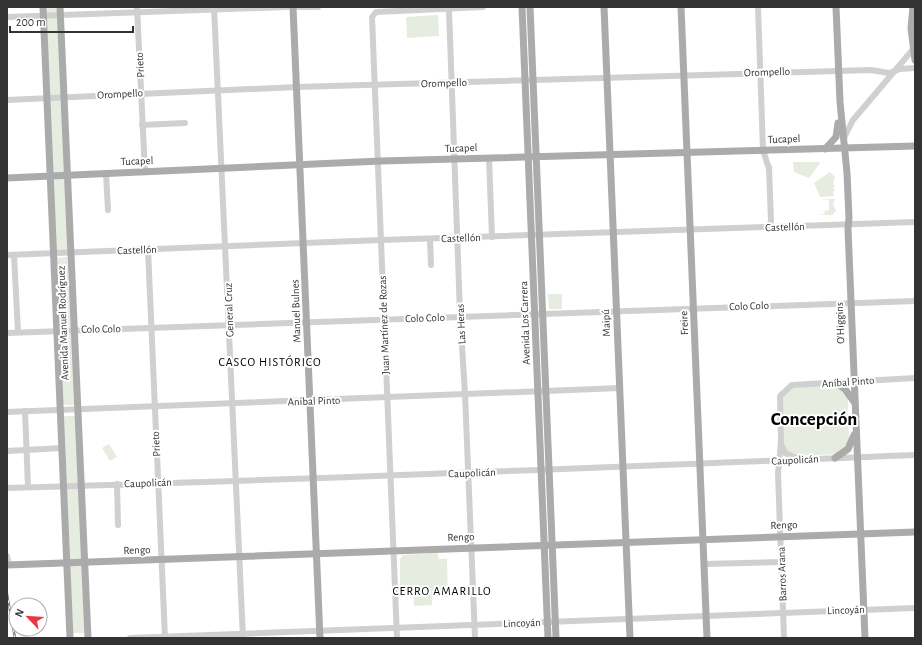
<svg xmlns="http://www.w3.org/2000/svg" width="922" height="645" font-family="'Alegreya Sans',sans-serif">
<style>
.green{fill:#e6ecdf}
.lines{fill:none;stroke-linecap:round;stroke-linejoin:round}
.minor{stroke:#d0d0d0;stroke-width:6}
.major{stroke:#ababab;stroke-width:7}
.rail-casing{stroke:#888;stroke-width:2.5}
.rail{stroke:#fff;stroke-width:1;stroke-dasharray:3;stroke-linecap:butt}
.labels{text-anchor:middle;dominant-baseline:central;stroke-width:4;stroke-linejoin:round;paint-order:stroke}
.street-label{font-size:11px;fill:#333;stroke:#fff}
.neighbourhood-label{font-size:12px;letter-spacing:1px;fill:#000;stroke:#fff}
.town-label{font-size:19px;font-weight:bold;fill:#000;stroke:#fff}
</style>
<rect width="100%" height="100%" fill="#fff"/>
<g class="green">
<path d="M46 7H58L68 250H56Z"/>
<path d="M438 15 439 36 407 38 406 17Z"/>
<path d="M793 162H819L820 163 809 178 794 172Z"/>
<path d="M830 172 835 177 833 184 835 186 833 188 835 190 833 192 834 196 820 197 814 183Z"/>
<path d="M820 199H835L833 205 836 211 832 215H819L824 214 825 211 829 210V200Z"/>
<path d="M67 257 76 405H62L57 258Z"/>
<path d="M548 294H562V309H549Z"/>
<path d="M834 385 840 387 848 398 849 445 838 454 794 456 783 449 781 399 790 388Z"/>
<path d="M64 416H77L84 633H73Z"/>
<path d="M109 444 117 457 110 461 102 448Z"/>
<path d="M438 553 439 559H447L448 597H432V605L414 606 413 590H400V559L403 555Z"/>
</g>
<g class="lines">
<g class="minor">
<path d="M137 7 145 172"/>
<path d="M214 7 243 638"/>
<path d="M290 7H318"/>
<path d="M758 7 763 150 769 169"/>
<path d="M449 10 460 314 465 394 475 638"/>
<path d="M7 17 287 7"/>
<path d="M7 100 297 87 871 70 889 73 900 69 915 68"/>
<path d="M142 125 185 123"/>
<path d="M844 138 853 120 915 47"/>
<path d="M489 158 492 237"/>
<path d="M106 173 108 210"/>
<path d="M768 228 771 221 769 167"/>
<path d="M430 239 431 265"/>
<path d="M148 249 165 638"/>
<path d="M7 255 381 240 915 222"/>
<path d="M14 255 18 332"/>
<path d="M7 333 915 301"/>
<path d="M25 411 28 487"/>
<path d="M7 412 620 388"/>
<path d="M781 444 785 453 796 458"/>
<path d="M7 451 62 448"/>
<path d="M117 484 118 525"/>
<path d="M7 488C310 480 613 467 915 455"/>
<path d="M7 556 9 565"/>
<path d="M704 564 781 562"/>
<path d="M130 638 915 608"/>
<path d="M397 638 372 17 376 12 483 7"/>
<path d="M784 638 778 473 781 442 780 396 792 385 915 378"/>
</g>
<g class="major">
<path d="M43 7 70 638"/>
<path d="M60 7 88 638"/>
<path d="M293 7 320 638"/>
<path d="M522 7 548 638"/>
<path d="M530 7 556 638"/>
<path d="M604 7 630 638"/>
<path d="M681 7 707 638"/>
<path d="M836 7 840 102 847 173 849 218 848 229 865 638"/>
<path d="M913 7 911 28 915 60"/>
<path d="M825 149 836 137 838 123"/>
<path d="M7 178 381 161 915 146"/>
<path d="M835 383 845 389 854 402"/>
<path d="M835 458 848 449 854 435"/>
<path d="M7 565 915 532"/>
</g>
<defs>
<path id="rail" d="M7 594 15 638"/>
</defs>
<use href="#rail" class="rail-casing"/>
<use href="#rail" class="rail"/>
</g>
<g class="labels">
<g class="street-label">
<text transform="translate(140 65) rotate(-93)">Prieto</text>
<text transform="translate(767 72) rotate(-2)">Orompello</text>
<text transform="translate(444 83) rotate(-2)">Orompello</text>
<text transform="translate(120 94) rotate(-3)">Orompello</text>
<text transform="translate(784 139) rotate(-2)">Tucapel</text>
<text transform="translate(461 148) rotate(-2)">Tucapel</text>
<text transform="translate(137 161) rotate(-2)">Tucapel</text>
<text transform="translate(785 227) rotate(-2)">Castellón</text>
<text transform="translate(461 238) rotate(-2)">Castellón</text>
<text transform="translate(137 250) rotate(-2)">Castellón</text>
<text transform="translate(749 306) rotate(-2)">Colo Colo</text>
<text transform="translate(229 310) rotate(-92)">General Cruz</text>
<text transform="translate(296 311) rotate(-92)">Manuel Bulnes</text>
<text transform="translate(425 318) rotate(-2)">Colo Colo</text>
<text transform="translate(63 323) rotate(-92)">Avenida Manuel Rodríguez</text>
<text transform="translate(525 323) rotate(-92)">Avenida Los Carrera</text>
<text transform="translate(606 323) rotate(-92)">Maipú</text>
<text transform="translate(684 323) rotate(-92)">Freire</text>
<text transform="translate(840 323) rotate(-92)">O'Higgins</text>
<text transform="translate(461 324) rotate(-93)">Las Heras</text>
<text transform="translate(384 325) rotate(-92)">Juan Martínez de Rozas</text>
<text transform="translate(101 329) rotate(-1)">Colo Colo</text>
<text transform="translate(848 382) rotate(-4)">Aníbal Pinto</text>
<text transform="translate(314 401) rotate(-2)">Aníbal Pinto</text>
<text transform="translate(156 444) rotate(-93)">Prieto</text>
<text transform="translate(795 460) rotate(-3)">Caupolicán</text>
<text transform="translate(472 473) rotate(-2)">Caupolicán</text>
<text transform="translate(148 483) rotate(-2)">Caupolicán</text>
<text transform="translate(784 525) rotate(-2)">Rengo</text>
<text transform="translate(461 537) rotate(-2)">Rengo</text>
<text transform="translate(137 550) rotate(-2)">Rengo</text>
<text transform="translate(782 574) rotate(-92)">Barros Arana</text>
<text transform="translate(846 610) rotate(-2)">Lincoyán</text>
<text transform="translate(522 623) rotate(-2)">Lincoyán</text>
</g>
<g class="neighbourhood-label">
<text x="270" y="362">CASCO HISTÓRICO</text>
<text x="442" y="591">CERRO AMARILLO</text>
</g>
<g class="town-label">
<text x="814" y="419">Concepción</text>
</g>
</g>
<rect width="922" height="645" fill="none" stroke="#333333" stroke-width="16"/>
<g transform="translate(28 617) rotate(295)"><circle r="19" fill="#ffffff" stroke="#adadad"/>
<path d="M0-3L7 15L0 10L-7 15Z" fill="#e63946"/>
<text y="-6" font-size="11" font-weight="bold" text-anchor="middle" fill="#333333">N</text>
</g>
<path d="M10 26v6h123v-6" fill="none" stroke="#333333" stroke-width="2"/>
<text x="16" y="26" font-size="12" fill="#333333" stroke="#ffffff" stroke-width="3" paint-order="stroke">200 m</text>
</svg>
